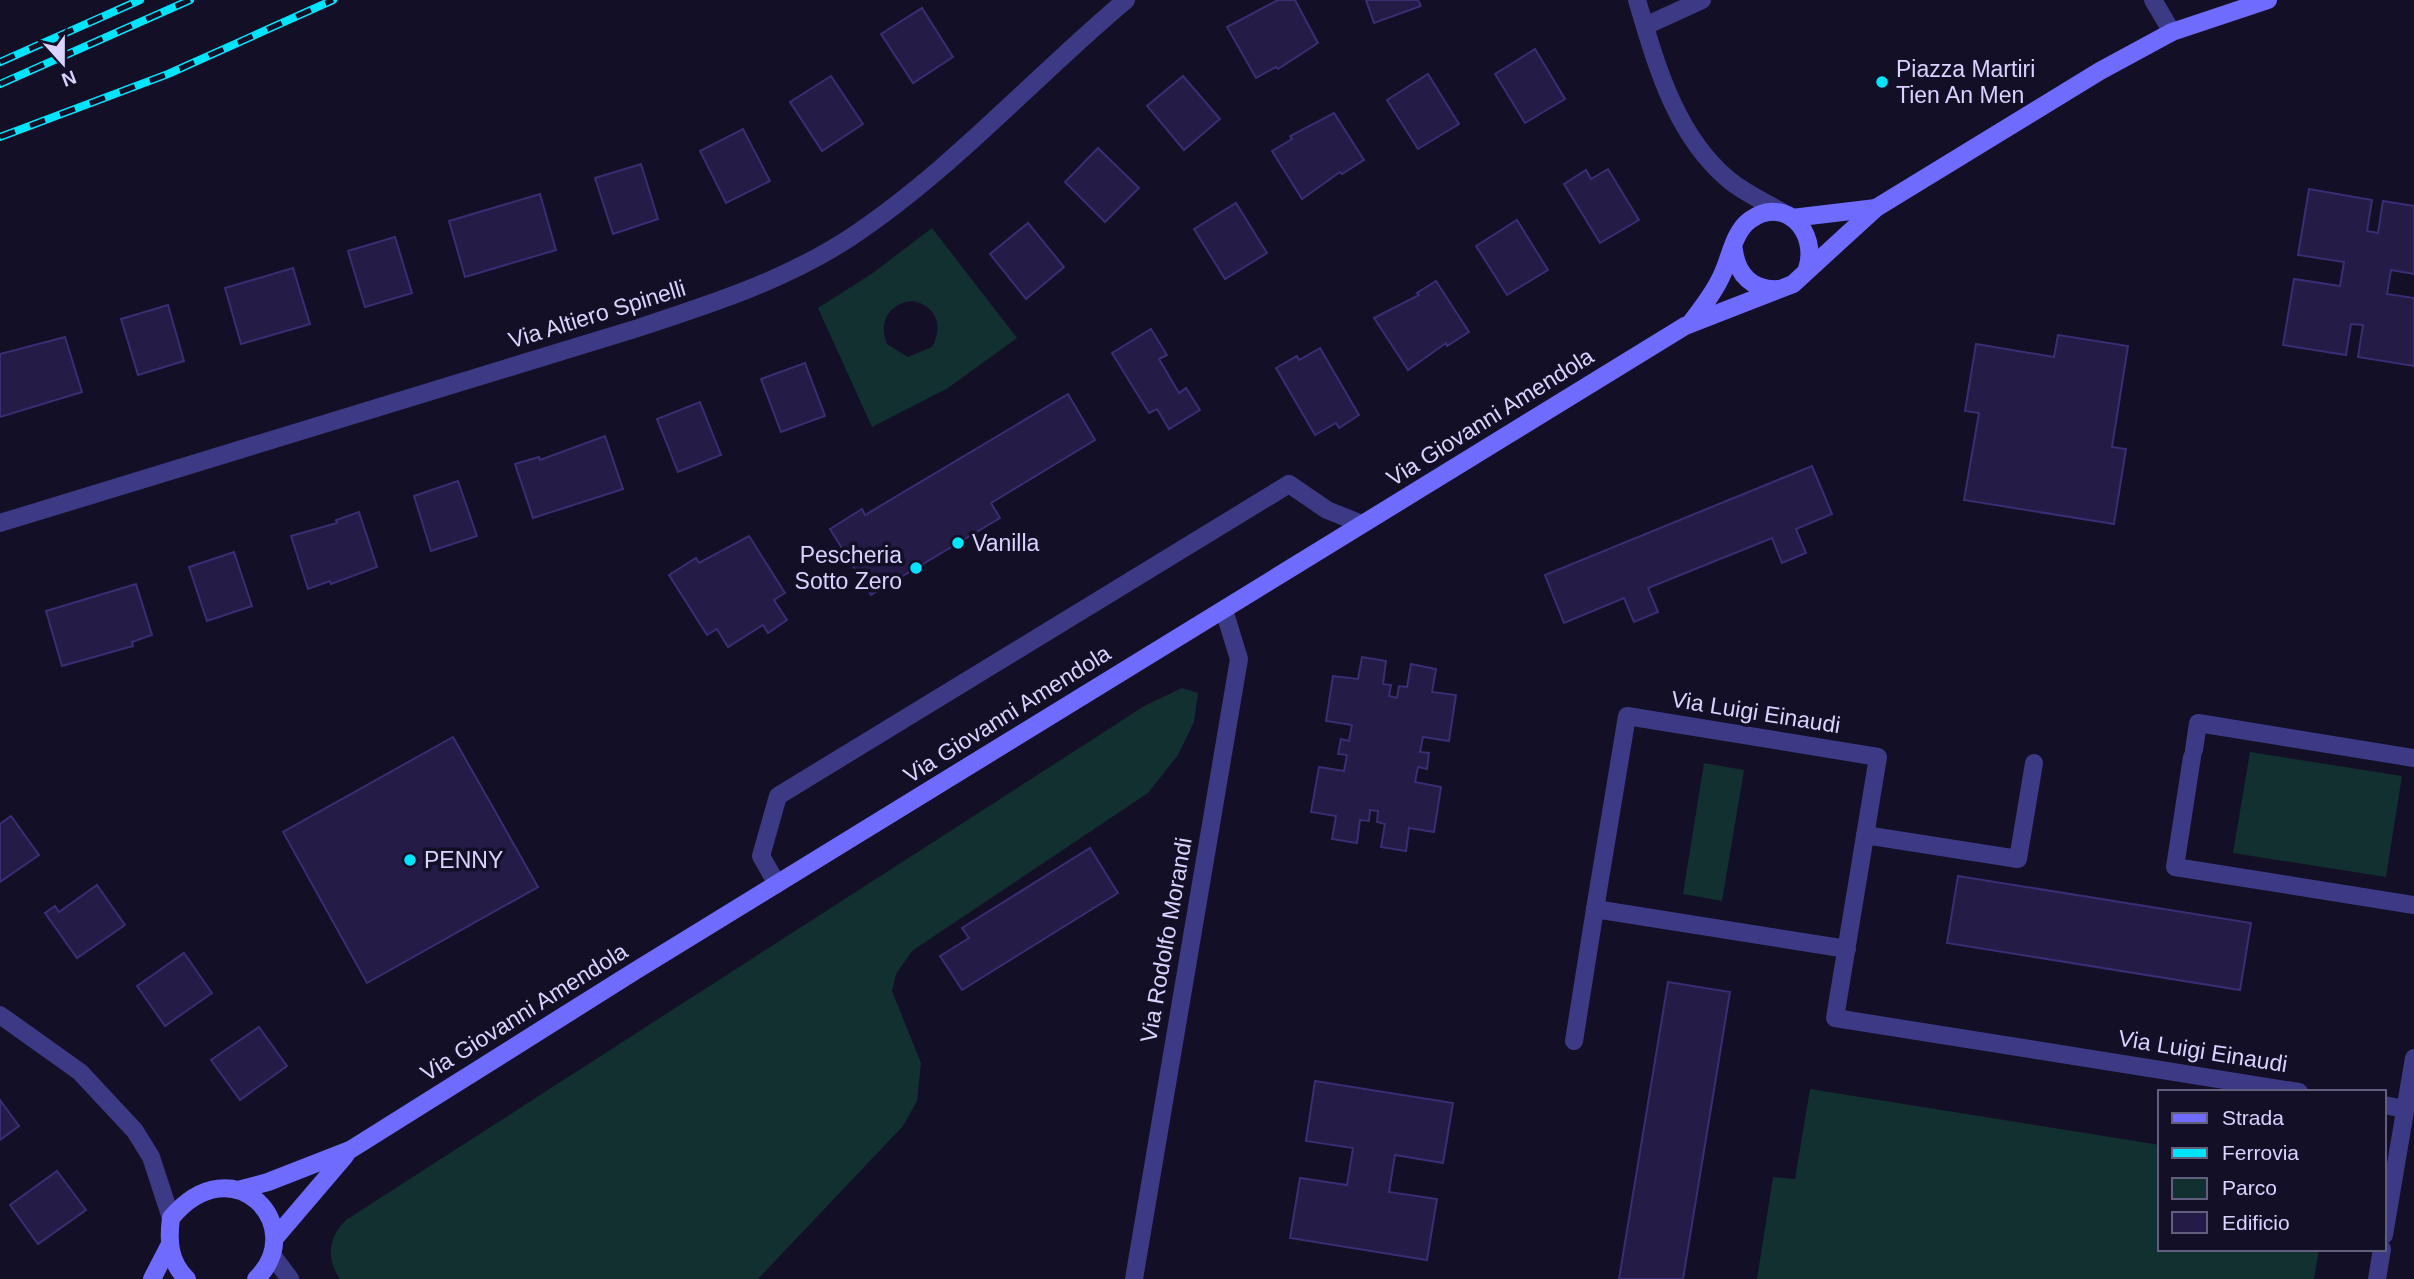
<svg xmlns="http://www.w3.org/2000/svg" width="2414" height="1279" font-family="Helvetica,sans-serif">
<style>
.green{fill:#12302f;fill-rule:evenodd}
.building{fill:#241b47;stroke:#3b2d73;stroke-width:2}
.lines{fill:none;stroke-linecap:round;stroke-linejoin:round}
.lane{stroke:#3d3a85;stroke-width:18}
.street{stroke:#3d3a85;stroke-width:18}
.secondary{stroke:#6f6bff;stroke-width:18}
.rail-casing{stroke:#00e5ff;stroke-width:8}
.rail{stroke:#130f26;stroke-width:5;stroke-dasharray:16;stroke-linecap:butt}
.poi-dot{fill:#00e5ff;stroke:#130f26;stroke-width:2.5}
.labels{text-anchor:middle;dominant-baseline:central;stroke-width:7;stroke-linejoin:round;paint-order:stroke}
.poi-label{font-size:23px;fill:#d9d4ff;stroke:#130f26;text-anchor:start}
.street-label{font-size:23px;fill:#d9d4ff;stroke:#130f26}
</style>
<rect width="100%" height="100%" fill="#130f26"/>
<g class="green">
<path d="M932 228 1017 338 948 388 872 427 818 308 873 273ZM912 301C936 305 944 326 932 347L908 357 887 344C878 323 889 303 912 301Z"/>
<path d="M1182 688 1198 693 1194 722 1178 755 1148 793 912 951 896 974 892 991 921 1063 917 1101 903 1126 758 1279H340C326 1259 328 1237 346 1220L1146 705Z"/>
<path d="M2250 752 2402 776 2386 877 2233 853Z"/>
<path d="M1704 763 1744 770 1722 901 1683 894Z"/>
<path d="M1810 1089 2160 1145V1249H2319L2314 1279H1757L1773 1177 1795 1179Z"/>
</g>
<g class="building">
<path d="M1278 0H1295L1318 43 1278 69 1276 67 1256 78 1227 27Z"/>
<path d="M1366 0H1418L1421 6 1374 23Z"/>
<path d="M922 8 953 57 913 83 881 34Z"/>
<path d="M1535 49 1565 99 1525 123 1495 74Z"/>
<path d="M1428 74 1459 124 1418 149 1387 100Z"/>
<path d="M831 76 863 124 822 151 790 102Z"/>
<path d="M1183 76 1220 119 1184 150 1147 106Z"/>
<path d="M1334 113 1364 160 1342 174 1340 172 1302 199 1272 151 1292 139 1290 136Z"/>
<path d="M743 129 770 181 726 203 700 151Z"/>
<path d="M1098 148 1139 188 1105 222 1065 182Z"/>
<path d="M641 164 658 219 613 234 595 178Z"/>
<path d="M1608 169 1639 220 1600 243 1564 184 1586 170 1591 179Z"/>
<path d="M2309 189 2372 200 2367 231 2378 233 2383 201 2414 206V274L2391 270 2387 294 2414 298V366L2358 357 2363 325 2351 324 2346 355 2283 345 2294 279 2340 286 2344 262 2298 255Z"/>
<path d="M540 194 556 250 465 277 449 221Z"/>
<path d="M1236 203 1267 253 1225 279 1194 229Z"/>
<path d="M1517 220 1548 270 1507 295 1476 246Z"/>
<path d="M1028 223 1064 267 1026 299 990 254Z"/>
<path d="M395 237 412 293 365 307 348 251Z"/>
<path d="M293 268 310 324 241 344 225 288Z"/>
<path d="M1436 281 1469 332 1447 346 1446 343 1408 370 1374 318 1419 295 1417 293Z"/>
<path d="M168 305 184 361 138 375 121 319Z"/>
<path d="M1151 329 1167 355 1159 359 1179 393 1186 388 1200 410 1169 429 1157 409 1149 413 1112 353Z"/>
<path d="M2058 335 2128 346 2112 447 2126 449 2114 524 1964 500 1979 413 1965 411 1976 344 2054 357Z"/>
<path d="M65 337 82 392 0 417V354Z"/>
<path d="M1320 348 1359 415 1339 428 1336 423 1315 435 1276 368 1297 356 1299 360Z"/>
<path d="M805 363 825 416 781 432 761 379Z"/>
<path d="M1068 394 1095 440 991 503 1000 518 871 595 830 529 862 509 865 515Z"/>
<path d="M700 402 721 455 678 472 657 419Z"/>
<path d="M605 436 623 489 533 518 515 464 539 457 540 460Z"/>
<path d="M1812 466 1832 514 1796 529 1806 553 1782 563 1772 538 1648 588 1658 612 1634 622 1624 598 1564 623 1545 575Z"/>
<path d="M458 481 477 536 431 551 414 496Z"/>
<path d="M359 512 377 567 331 584 330 581 308 589 291 536 337 523 336 520Z"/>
<path d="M749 536 785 593 774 600 787 620 768 633 763 625 728 647 717 629 707 635 669 575 696 558 699 563Z"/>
<path d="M234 552 252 606 207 621 189 567Z"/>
<path d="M136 584 152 635 132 642 133 646 62 666 46 611Z"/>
<path d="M1362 657 1386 661 1383 684 1391 685 1389 696 1397 698 1399 686 1407 687 1411 664 1436 669 1432 692 1456 695 1449 741 1423 737 1420 752 1429 753 1427 769 1418 767 1415 782 1441 787 1434 832 1409 828 1406 851 1381 847 1385 824 1377 822 1378 811 1370 810 1369 821 1360 820 1357 843 1332 839 1336 816 1311 812 1319 767 1344 771 1347 755 1338 754 1341 739 1349 741 1352 725 1326 721 1333 676 1358 679Z"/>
<path d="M453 737 538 887 367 983 283 832Z"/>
<path d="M11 816 39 855 0 882V824Z"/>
<path d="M1090 848 1118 893 962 990 940 956 969 938 962 928Z"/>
<path d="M1958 876 2251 923 2240 990 1947 943Z"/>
<path d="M97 885 125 925 77 958 45 913 55 906 59 912Z"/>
<path d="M184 953 212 993 165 1026 137 986Z"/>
<path d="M1668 982 1730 992 1683 1279H1619Z"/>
<path d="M259 1027 287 1066 240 1100 211 1060Z"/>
<path d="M1315 1081 1453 1103 1443 1163 1395 1155 1389 1192 1437 1199 1427 1260 1290 1238 1300 1178 1347 1185 1353 1148 1306 1141Z"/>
<path d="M0 1100 19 1126 0 1140Z"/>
<path d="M57 1171 86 1210 38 1244 10 1205Z"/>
</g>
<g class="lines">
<g class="lane">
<path d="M2153 0 2172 32"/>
<path d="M1645 26 1702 0"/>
<path d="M2194 750 2198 723 2414 758"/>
<path d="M2192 757 2175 867 2414 905"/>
<path d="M1865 835 2018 859 2034 763"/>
<path d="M777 884 761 856 778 796 1289 484 1327 510 1362 524"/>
</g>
<g class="street">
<path d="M1637 0C1656 64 1675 135 1729 180 1746 194 1769 204 1789 216"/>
<path d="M0 523 638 328C711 304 783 281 848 239 950 172 1033 78 1126 0"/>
<path d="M1847 949 1595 909 1627 716 1878 757 1835 1018 2299 1092"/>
<path d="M0 1015 80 1072 135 1131 151 1157 171 1218"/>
<path d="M1574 1041 1595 909"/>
<path d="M2384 1105 2405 1109"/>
<path d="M2384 1235 2414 1058"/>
<path d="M272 1255 290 1279"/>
<path d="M1134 1279 1239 659 1224 610"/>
<path d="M2377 1279 2382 1249"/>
</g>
<g class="secondary">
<path d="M1792 218 1876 208"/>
<path d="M1734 250C1737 275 1753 291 1779 289"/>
<path d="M1692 321C1702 308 1712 295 1719 281 1730 262 1732 233 1750 220 1785 195 1819 232 1807 269"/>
<path d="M238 1190 268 1182 350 1150 635 971 1685 326 1793 284 1876 208 2100 71 2172 32 2268 0"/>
<path d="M275 1238 345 1156"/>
<path d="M152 1279 169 1246"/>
<path d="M187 1279C169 1262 168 1241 171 1218 233 1143 310 1227 256 1279"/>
</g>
<defs>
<g id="rail">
<path d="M0 62 140 0"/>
<path d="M0 84 190 0"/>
<path d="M0 137 168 74 333 0"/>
</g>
</defs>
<use href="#rail" class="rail-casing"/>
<use href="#rail" class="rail"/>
</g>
<g class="poi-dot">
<circle cx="1882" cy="82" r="7"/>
<circle cx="958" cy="543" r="7"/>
<circle cx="916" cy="568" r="7"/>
<circle cx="410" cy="860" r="7"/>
</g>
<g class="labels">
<g class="poi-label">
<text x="1896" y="69">Piazza Martiri<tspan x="1896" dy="26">Tien An Men</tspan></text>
<text x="972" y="543">Vanilla</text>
<text x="902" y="555" text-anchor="end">Pescheria<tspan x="902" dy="26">Sotto Zero</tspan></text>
<text x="424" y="860">PENNY</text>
</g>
<g class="street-label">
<text transform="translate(597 314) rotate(-17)">Via Altiero Spinelli</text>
<text transform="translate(1490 417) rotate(-32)">Via Giovanni Amendola</text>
<text transform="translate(1756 712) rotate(9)">Via Luigi Einaudi</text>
<text transform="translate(1007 714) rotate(-32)">Via Giovanni Amendola</text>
<text transform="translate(1166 940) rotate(-80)">Via Rodolfo Morandi</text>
<text transform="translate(524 1012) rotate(-32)">Via Giovanni Amendola</text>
<text transform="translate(2203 1051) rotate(9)">Via Luigi Einaudi</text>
</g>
</g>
<rect x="2158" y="1090" width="228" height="161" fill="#130f26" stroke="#625e7d" stroke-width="2"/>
<rect x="2172" y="1113" width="35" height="10" fill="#6f6bff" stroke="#625e7d" stroke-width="2"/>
<text x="2222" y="1125" font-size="21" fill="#d9d4ff">Strada</text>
<rect x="2172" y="1148" width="35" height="10" fill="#00e5ff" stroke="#625e7d" stroke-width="2"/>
<text x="2222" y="1160" font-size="21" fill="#d9d4ff">Ferrovia</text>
<rect x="2172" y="1178" width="35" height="21" fill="#12302f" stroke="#625e7d" stroke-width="2"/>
<text x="2222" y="1195" font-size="21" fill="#d9d4ff">Parco</text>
<rect x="2172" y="1212" width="35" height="21" fill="#241b47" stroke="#625e7d" stroke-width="2"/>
<text x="2222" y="1230" font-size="21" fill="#d9d4ff">Edificio</text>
<g transform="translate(63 63) rotate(159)" stroke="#130f26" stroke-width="5" paint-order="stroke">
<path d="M0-5L12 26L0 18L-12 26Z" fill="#d9d4ff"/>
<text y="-10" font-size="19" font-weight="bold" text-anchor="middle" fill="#d9d4ff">N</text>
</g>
</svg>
